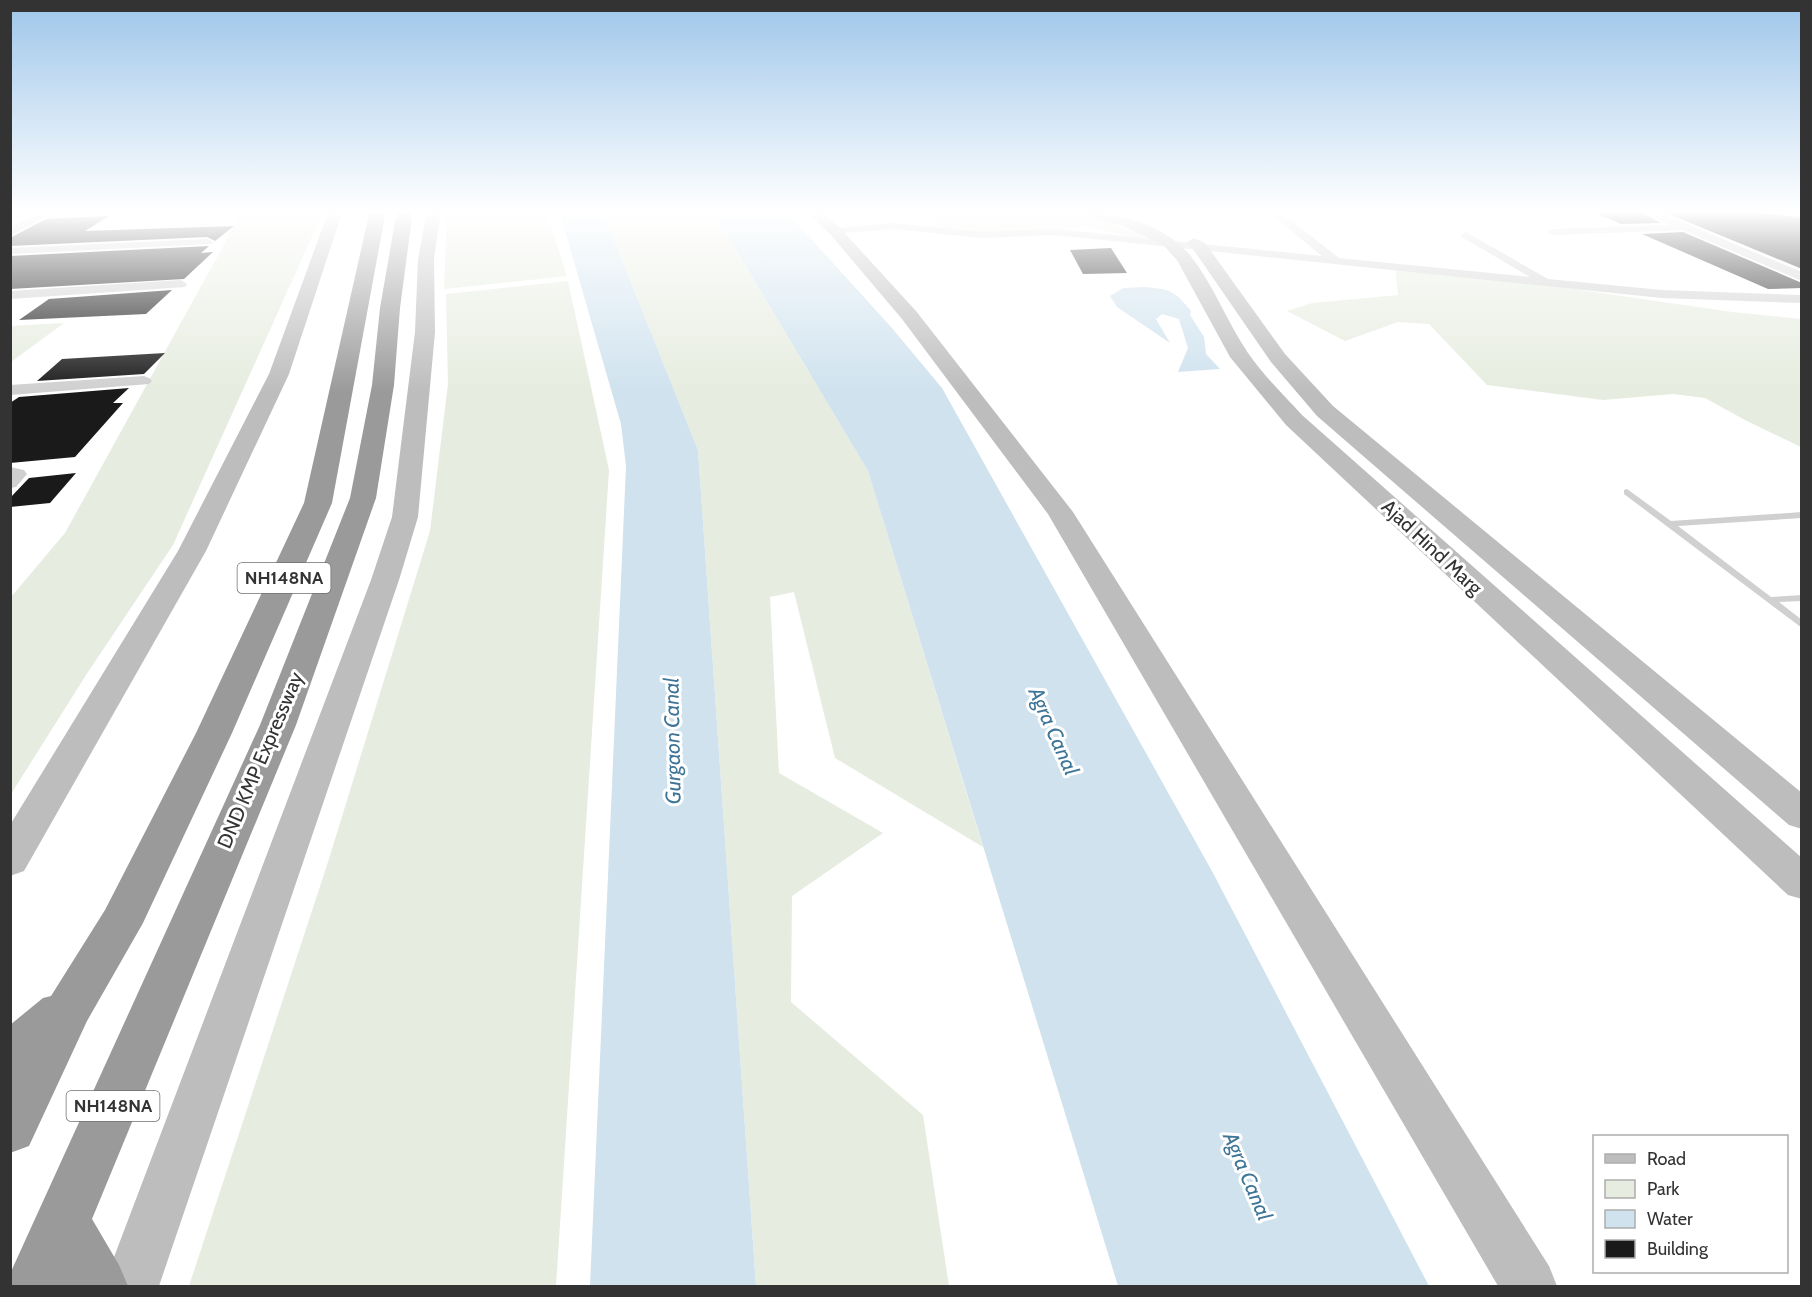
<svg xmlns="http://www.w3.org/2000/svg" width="1812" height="1297" font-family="Cabin,sans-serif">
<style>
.green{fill:#e6ecdf}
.water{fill:#cfe2ee}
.building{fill:#1a1a1a}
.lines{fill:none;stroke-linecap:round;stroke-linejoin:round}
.lane{fill:#d0d0d0;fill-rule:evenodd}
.street{fill:#d0d0d0;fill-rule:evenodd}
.secondary{fill:#bdbdbd;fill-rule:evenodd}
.highway{fill:#9a9a9a;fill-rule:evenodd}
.labels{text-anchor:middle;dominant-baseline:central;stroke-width:6;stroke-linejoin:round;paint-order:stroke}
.shield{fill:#fff;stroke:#707070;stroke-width:1.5}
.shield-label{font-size:18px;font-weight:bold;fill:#333}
.street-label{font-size:20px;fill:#333;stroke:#fff}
.water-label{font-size:21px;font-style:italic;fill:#3f7597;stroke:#fff}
</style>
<rect width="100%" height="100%" fill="#fff"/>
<g class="green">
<path d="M243 210H324L173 545 88 672 11 794V597L65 533Z"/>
<path d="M447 210H546L567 276 444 289Z"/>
<path d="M602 210H708L729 238 868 471 983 847 835 758 794 592 770 597 779 773 883 833 792 896 791 1002 923 1115 949 1286H756L698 450Z"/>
<path d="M936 210H1061L1111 223 1139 234 1148 241 1086 226 1049 231 966 233 934 226 939 217 930 212Z"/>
<path d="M1395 267 1499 278 1732 312 1801 319V447L1745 420 1705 398 1673 394 1603 400 1487 385 1429 324 1398 322 1345 341 1287 311 1312 303 1398 295Z"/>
<path d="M568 281 609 470 556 1286H189L328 862 430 531 448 384 446 294Z"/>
<path d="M64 323 11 362V326Z"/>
</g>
<g class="water">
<path d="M559 210H602L698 450 756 1286H590L626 466 621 424Z"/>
<path d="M708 210H785L891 327 942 388 1213 873 1429 1286H1118L868 471 729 238Z"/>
<path d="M1144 287C1170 289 1174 290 1191 311L1190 315 1204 337 1206 354 1220 369 1178 372 1188 348 1179 319 1162 314 1156 319 1170 343 1117 307 1110 296 1123 288Z"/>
</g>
<g class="building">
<path d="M1588 210H1637L1661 223 1621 224Z"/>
<path d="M1659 210H1722L1802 217V269Z"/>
<path d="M109 216 85 231 234 226 215 241 207 237 10 246V238L46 219Z"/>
<path d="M1683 232 1802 283V288L1768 289 1642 234Z"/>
<path d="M209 246 201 253 213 252 184 279 10 289V256Z"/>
<path d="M1111 248 1127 273 1083 274 1070 250Z"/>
<path d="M172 290 146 314 19 320 49 299Z"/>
<path d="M165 353 144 374 37 381 62 359Z"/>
<path d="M129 388 113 403H123L75 457 10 463V403L19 397Z"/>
<path d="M76 473 50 503 10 507V498L29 478Z"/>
</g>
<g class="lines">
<path class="lane" d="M1627 489 1671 521 1802 512V518L1678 526 1771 597 1802 595V601L1779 602 1802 620V628L1624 494V490Z"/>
<g class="street">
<path d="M41 210H115L110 213 45 217 10 236V228Z"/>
<path d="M1266 210H1278L1339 258 1530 277 1462 237 1461 235 1466 232 1548 279 1662 290 1802 295V303L1662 298 1055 235 982 238 893 229 835 234 830 231 835 228 893 223 982 232 1055 229 1322 256Z"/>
<path d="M1639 210H1653L1802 272V281L1683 230 1553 235 1548 232 1553 229 1670 225Z"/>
<path d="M207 239 213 242 211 244 10 254V248Z"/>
<path d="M181 280 187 284 185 287 10 299V291Z"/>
<path d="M144 376 149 378 152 381 149 384 10 395V385Z"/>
<path d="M10 467 24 470 27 474 16 487 10 488Z"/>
</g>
<g class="secondary">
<path d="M329 210H343L289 374 206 551 24 871 10 876V825L178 551 269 374Z"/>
<path d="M427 210H441L434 259 435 332 418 517 399 580 159 1286H103L371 580 392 517 415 332 418 259Z"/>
<path d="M805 210H821L840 228 916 311 1073 512 1549 1266 1557 1286H1498L1048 514 902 319 830 234Z"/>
<path d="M1074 210C1111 210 1165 224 1190 255 1213 284 1227 322 1248 353 1263 375 1284 395 1302 415L1802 858V899L1788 895 1286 425 1230 357 1177 260 1164 246 1123 226 1076 213Z"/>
<path d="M1194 238 1205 243 1285 354 1333 406 1802 793V829L1789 825 1317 416 1271 362 1193 249 1186 243Z"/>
</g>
<g class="highway">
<path d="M370 210H386L332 503 232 733 143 923 87 1021 29 1146 10 1153V1025L43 998 51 996 105 910 196 733 304 503Z"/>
<path d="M397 210H413L400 308 394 385 376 498 296 725 92 1219 119 1265 128 1286H10V1274L14 1265 260 725 350 498 372 385 380 308Z"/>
</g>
</g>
<linearGradient id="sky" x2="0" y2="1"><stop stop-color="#9ec6ea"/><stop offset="0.54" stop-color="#fff"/><stop offset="1" stop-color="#fff" stop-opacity="0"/></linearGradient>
<rect width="1812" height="392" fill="url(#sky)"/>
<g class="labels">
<g class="shield">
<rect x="237.5" y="563" width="93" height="30" rx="4.5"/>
<rect x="66.5" y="1091" width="93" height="30" rx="4.5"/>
</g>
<g class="shield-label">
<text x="284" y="578">NH148NA</text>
<text x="113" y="1106">NH148NA</text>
</g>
<g class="street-label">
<text transform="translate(1432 547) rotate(43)">Ajad Hind Marg</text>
<text transform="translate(260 760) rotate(-67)">DND KMP Expressway</text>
</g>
<g class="water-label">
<text transform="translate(1054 731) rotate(66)">Agra Canal</text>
<text transform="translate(672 741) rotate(-91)">Gurgaon Canal</text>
<text transform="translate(1248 1176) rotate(67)">Agra Canal</text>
</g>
</g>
<rect width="1812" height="1297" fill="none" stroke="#333333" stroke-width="24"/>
<rect x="1593" y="1135" width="195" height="138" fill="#ffffff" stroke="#adadad" stroke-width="1.5"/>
<rect x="1605" y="1154" width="30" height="9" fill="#bdbdbd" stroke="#adadad" stroke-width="1.5"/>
<text x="1647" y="1165" font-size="18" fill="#333333">Road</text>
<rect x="1605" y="1180" width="30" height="18" fill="#e6ecdf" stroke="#adadad" stroke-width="1.5"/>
<text x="1647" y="1195" font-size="18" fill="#333333">Park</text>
<rect x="1605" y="1210" width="30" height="18" fill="#cfe2ee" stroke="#adadad" stroke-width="1.5"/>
<text x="1647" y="1225" font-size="18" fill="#333333">Water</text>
<rect x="1605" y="1240" width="30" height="18" fill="#1a1a1a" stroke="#adadad" stroke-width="1.5"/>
<text x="1647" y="1255" font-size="18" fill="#333333">Building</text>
</svg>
